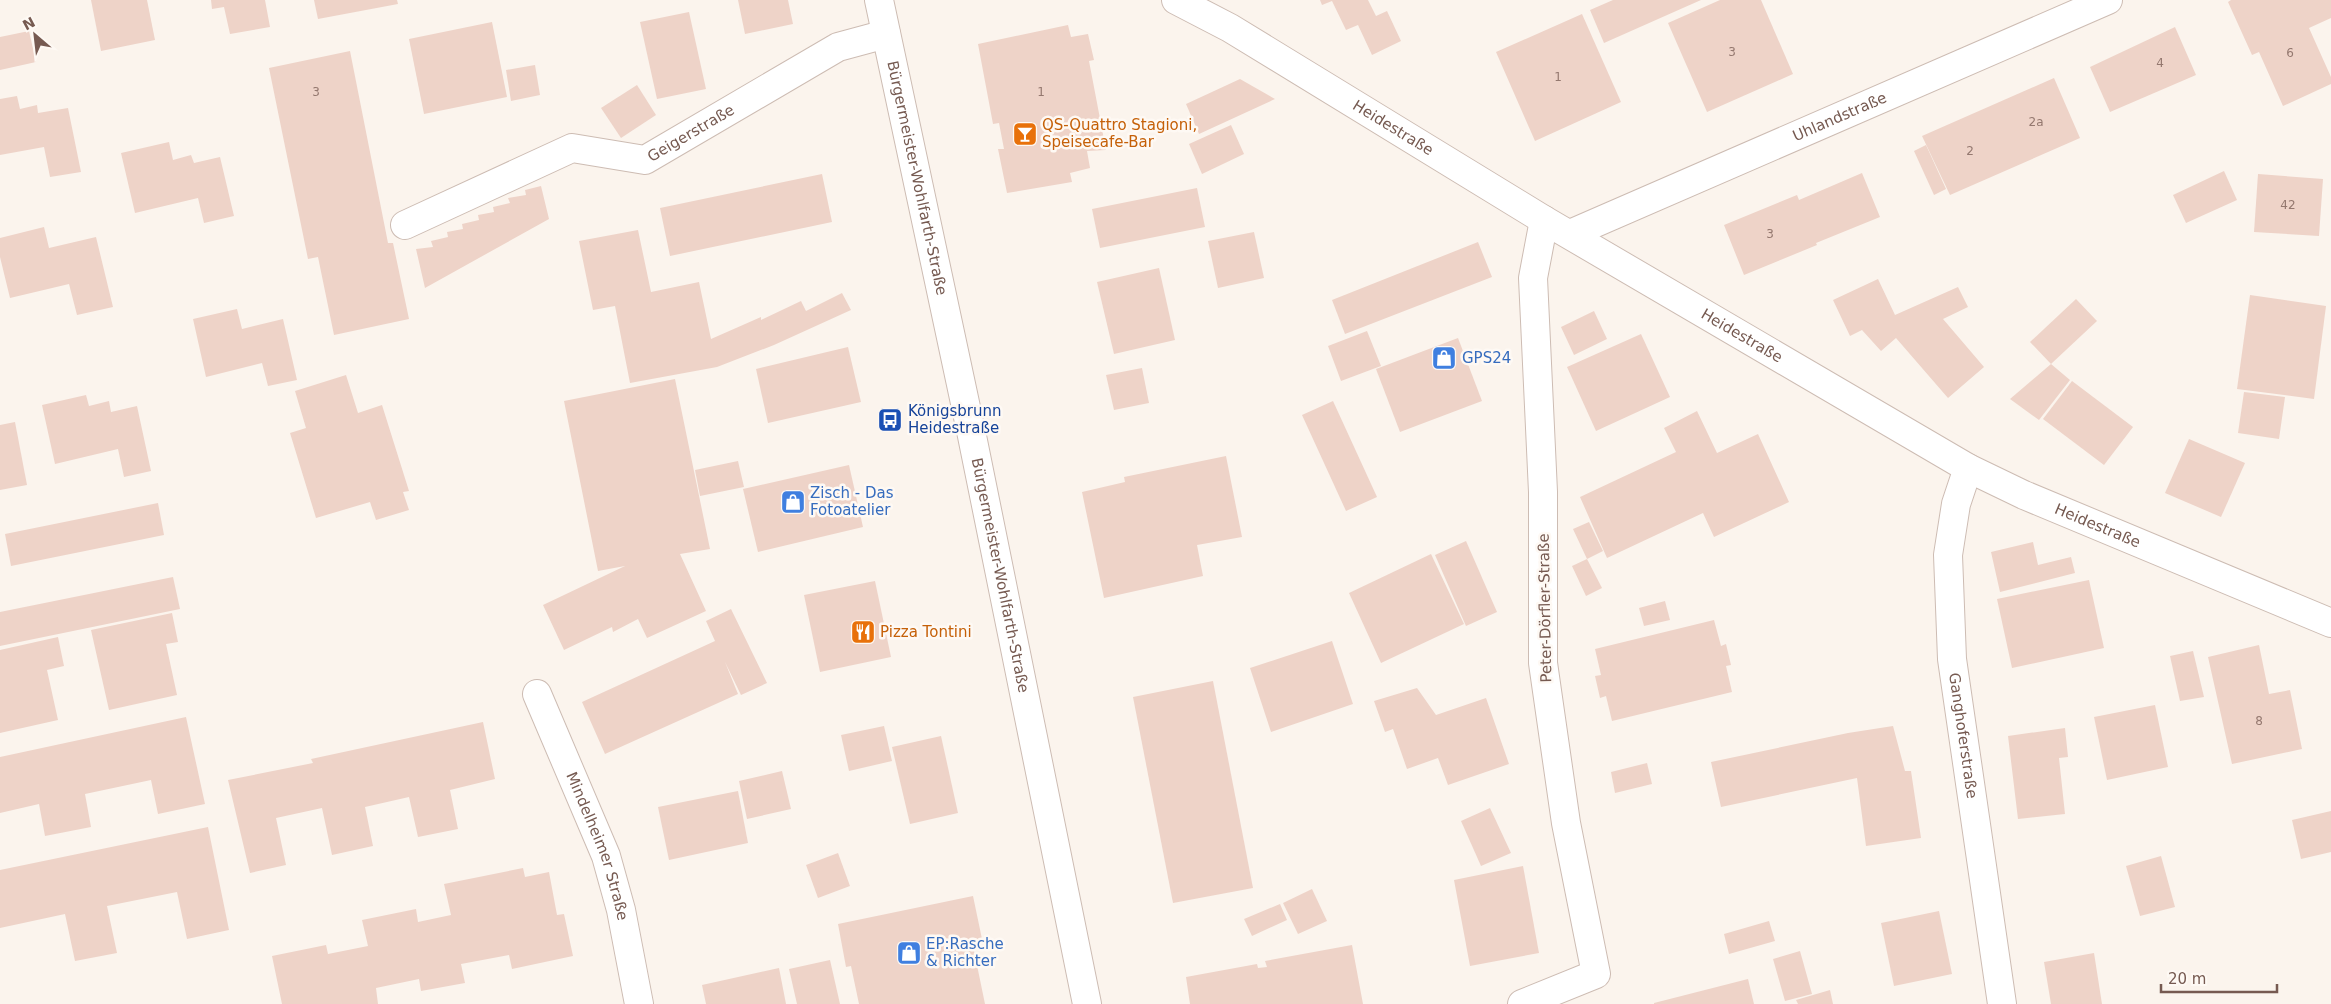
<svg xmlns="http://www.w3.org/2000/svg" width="2331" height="1004" font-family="'DejaVu Sans',sans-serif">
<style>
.building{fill:#eed3c8}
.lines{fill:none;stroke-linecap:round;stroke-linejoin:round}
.minor-casing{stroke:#cdbcb3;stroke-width:30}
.tertiary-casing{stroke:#cdbcb3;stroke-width:30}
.minor{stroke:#fff;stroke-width:28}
.tertiary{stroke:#fff;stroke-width:28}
.labels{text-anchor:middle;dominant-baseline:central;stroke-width:5;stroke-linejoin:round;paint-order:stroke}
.number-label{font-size:12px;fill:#94786f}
.street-label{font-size:15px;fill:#765a51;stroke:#fef9f4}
.food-label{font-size:15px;fill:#c56008;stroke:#fef9f4;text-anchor:start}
.shop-label{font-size:15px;fill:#366cbe;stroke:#fef9f4;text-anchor:start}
.transit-label{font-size:15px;fill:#164399;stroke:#fef9f4;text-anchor:start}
</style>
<rect width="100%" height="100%" fill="#fbf4ed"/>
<g class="building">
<path d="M91 0H147L155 40 101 51Z"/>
<path d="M211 0H265L270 27 230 34 224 7 212 9Z"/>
<path d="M314 0H397L398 4 318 19Z"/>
<path d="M738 0H788L793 24 745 34Z"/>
<path d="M1320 0H1368L1376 16 1387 11 1401 41 1372 55 1358 25 1346 30 1332 1 1322 5Z"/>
<path d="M1613 0H1701L1604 43 1590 10Z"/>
<path d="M1720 0H1761L1793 74 1707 112 1668 23Z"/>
<path d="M2231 0H2331V18L2309 28 2331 77V84L2283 106 2259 52 2252 55 2228 2Z"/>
<path d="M689 12 706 89 657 99 640 22Z"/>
<path d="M1582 14 1621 102 1535 141 1496 52Z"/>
<path d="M492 22 507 97 424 114 409 39Z"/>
<path d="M1068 25 1071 37 1088 34 1094 60 1089 61 1106 150 1087 151 1090 168 1070 173 1072 182 1007 193 998 149H1004L999 123 993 124 978 44Z"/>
<path d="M2175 27 2196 75 2110 112 2090 67Z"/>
<path d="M29 31 36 62 0 70V37Z"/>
<path d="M350 51 388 243H393L409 319 334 335 318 257 308 259 269 68Z"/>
<path d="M535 65 540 95 511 101 506 70Z"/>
<path d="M2054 78 2080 138 1950 195 1922 136Z"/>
<path d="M1240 79 1275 99 1199 134 1186 104Z"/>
<path d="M637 85 656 115 621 138 601 108Z"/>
<path d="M17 96 20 109 37 105 38 113 68 108 81 172 50 177 44 147 0 155V99Z"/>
<path d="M1231 125 1244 154 1202 174 1189 144Z"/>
<path d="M169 142 173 160 191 155 194 163 220 157 234 216 204 223 198 198 135 213 121 153Z"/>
<path d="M1926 145 1946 189 1934 195 1914 151Z"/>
<path d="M2224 171 2237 200 2186 223 2173 195Z"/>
<path d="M1862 173 1880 217 1816 243 1817 245 1744 275 1724 225 1797 195 1799 200Z"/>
<path d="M822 174 832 222 670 256 660 208Z"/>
<path d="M2258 174 2323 179 2319 236 2254 232Z"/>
<path d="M541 186 549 219 425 288 416 249 433 247 431 241 448 237 447 232 463 229 462 224 479 220 478 215 494 212 493 207 510 203 508 198 526 195 525 190Z"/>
<path d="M1197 188 1205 227 1100 248 1092 209Z"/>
<path d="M44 227 49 248 96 237 113 307 77 315 69 284 10 298 0 257V238Z"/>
<path d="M638 230 651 292 699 282 711 339 761 317V320L801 301 806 311 842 293 851 310 774 345 717 367 630 383 615 306 593 310 579 241Z"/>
<path d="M1254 232 1264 278 1218 288 1208 241Z"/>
<path d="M1478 242 1492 277 1345 334 1332 300Z"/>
<path d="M1159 268 1175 340 1114 354 1097 282Z"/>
<path d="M1878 279 1895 315 1958 287 1968 307 1943 319 1984 367 1948 398 1896 338 1881 351 1862 330 1850 336 1833 300Z"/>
<path d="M2250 295 2326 306 2314 399 2237 389Z"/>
<path d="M2076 299 2097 321 2051 364 2030 342Z"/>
<path d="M237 309 242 329 283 319 297 380 268 386 262 363 206 377 193 319Z"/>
<path d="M1594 311 1607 339 1574 355 1561 327Z"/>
<path d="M1367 331 1381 366 1341 381 1328 346Z"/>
<path d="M1641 334 1670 397 1596 431 1567 367Z"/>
<path d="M1458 338 1482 401 1400 432 1376 369Z"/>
<path d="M848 347 861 402 768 423 756 369Z"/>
<path d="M2051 364 2070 380 2039 420 2010 399Z"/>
<path d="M1142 368 1149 403 1114 410 1106 375Z"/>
<path d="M346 375 358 413 382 405 409 491 403 492 409 510 376 520 370 502 316 518 290 433 306 428 295 391Z"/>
<path d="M675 379 710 549 680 554 706 611 647 638 638 619 613 632 612 627 564 650 543 605 625 566 598 571 564 401Z"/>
<path d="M2072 381 2133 427 2104 465 2043 419Z"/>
<path d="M2244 392 2285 397 2279 439 2238 433Z"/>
<path d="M86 395 89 406 109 401 111 412 137 406 151 471 124 477 118 449 55 464 42 405Z"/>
<path d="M1333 401 1377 497 1346 511 1302 415Z"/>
<path d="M1697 411 1717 453 1758 434 1789 502 1714 537 1703 513 1607 558 1580 497 1676 452 1664 428Z"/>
<path d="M15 422 27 485 0 490V425Z"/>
<path d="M2189 439 2245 463 2221 517 2165 493Z"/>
<path d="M1226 456 1242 537 1197 545 1203 576 1104 598 1082 492 1125 482 1124 477Z"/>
<path d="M738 461 744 487 700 496 695 470Z"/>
<path d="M849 465 863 527 758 552 743 489Z"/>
<path d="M158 503 164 535 11 566 5 534Z"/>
<path d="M1589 522 1603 551 1587 559 1573 529Z"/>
<path d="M1466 541 1497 612 1466 626 1435 555Z"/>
<path d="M2033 542 2038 565 2071 557 2075 573 2000 592 1991 552Z"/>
<path d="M1431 554 1464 624 1381 663 1349 593Z"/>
<path d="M1587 559 1602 588 1586 596 1572 566Z"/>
<path d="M173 577 180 609 0 646V612Z"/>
<path d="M2089 580 2104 648 2012 668 1997 599Z"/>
<path d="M875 581 891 657 820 672 804 595Z"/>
<path d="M1665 601 1670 620 1644 626 1639 608Z"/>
<path d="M731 609 767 683 741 695 725 662 738 694 605 754 582 702 715 641 706 621Z"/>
<path d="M172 613 178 642 166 644 177 695 109 710 91 630Z"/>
<path d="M1714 620 1721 646 1726 644 1731 665 1726 666 1732 692 1612 721 1606 696 1600 698 1595 676 1601 675 1595 649Z"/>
<path d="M58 637 64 666 47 670 58 720 0 733V650Z"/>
<path d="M1332 641 1353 704 1271 732 1250 668Z"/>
<path d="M2259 645 2269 694 2290 690 2302 749 2232 764 2208 657Z"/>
<path d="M2193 651 2204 697 2180 701 2170 656Z"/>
<path d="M1213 681 1253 888 1173 903 1133 697Z"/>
<path d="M1417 688 1436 715 1486 698 1509 764 1448 785 1438 758 1407 769 1393 729 1385 732 1374 701Z"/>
<path d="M2155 705 2168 767 2107 780 2094 717Z"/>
<path d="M186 717 205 804 158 814 151 780 85 794 91 827 45 836 39 804 0 813V757Z"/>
<path d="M483 722 495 779 450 790 458 829 418 837 409 797 365 807 373 846 332 855 322 808 276 818 286 865 250 873 228 780 313 763 311 759Z"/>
<path d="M884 726 892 761 849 771 841 735Z"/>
<path d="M1893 726 1905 771H1911L1921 838 1866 846 1857 778 1721 807 1711 762 1848 733Z"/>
<path d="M2065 728 2068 757 2059 758 2065 814 2018 819 2008 736Z"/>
<path d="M941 736 958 813 910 824 892 747Z"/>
<path d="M1647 763 1652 784 1615 793 1611 772Z"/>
<path d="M782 771 791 809 747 819 739 781Z"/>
<path d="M738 791 748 843 669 860 658 807Z"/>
<path d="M1490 808 1511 853 1481 866 1461 821Z"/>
<path d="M2331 811V852L2301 859 2292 820Z"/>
<path d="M208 827 229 930 187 939 177 892 107 906 117 953 75 961 65 914 0 928V870Z"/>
<path d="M838 853 850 886 818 898 806 865Z"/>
<path d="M2161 856 2175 907 2140 916 2126 866Z"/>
<path d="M1523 866 1539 953 1470 966 1454 880Z"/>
<path d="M523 868 525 877 549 872 557 915 564 914 573 956 512 969 509 955 461 964 465 983 421 991 419 979 376 988 378 1004H282L272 956 326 945 328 954 368 946 362 920 416 909 418 922 451 915 444 884Z"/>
<path d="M1312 889 1327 921 1298 934 1283 903Z"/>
<path d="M973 896 982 939 972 941 985 1004H859L851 966 846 967 838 924Z"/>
<path d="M1280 904 1287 920 1252 936 1244 919Z"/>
<path d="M1939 911 1952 974 1894 986 1881 923Z"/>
<path d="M1769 921 1775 941 1729 954 1724 934Z"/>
<path d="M1352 945 1363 1004H1190L1186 977 1257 964 1258 968 1267 967 1265 961Z"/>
<path d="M1800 951 1812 994 1785 1001 1773 959Z"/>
<path d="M2094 953 2102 1004H2051L2044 962Z"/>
<path d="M830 960 840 1004H797L789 969Z"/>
<path d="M779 968 786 1004H706L702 985Z"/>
<path d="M1748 979 1754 1004H1654V1003Z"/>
<path d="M1830 990 1833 1004H1798L1796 1000Z"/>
</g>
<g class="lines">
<defs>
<g id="minor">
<path id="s1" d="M1176 0 1230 28 1544 220 1968 468 2024 495 2331 623"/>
<path id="s2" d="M405 225 572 148 645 160 838 47 886 34"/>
<path id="s3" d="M1570 234 2108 0"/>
<path id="s4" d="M1968 468 1956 504 1948 555 1952 659 2002 1004"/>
<path id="s5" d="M537 694 606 856 621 910 639 1004"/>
<path d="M1522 1004 1596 974 1566 823 1543 663V492L1533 278 1544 220"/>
</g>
<g id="tertiary">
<path id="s6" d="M879 0 971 431 1087 1004"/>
</g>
</defs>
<use href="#minor" class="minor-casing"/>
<use href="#tertiary" class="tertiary-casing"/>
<use href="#minor" class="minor"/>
<use href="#tertiary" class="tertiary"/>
</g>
<defs>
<symbol id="bar-square" viewBox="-11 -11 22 22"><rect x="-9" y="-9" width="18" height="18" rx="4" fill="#e8710a" stroke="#fef9f4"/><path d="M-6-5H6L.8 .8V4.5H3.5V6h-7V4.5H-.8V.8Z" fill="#fff"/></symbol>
<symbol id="shop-square" viewBox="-11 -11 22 22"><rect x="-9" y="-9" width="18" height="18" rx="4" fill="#3f7fe0" stroke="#fef9f4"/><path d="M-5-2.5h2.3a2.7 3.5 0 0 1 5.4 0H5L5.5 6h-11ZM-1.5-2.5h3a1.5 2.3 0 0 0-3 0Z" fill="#fff"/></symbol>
<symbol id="bus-square" viewBox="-11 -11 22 22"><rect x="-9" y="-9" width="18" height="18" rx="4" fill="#1a4fb4" stroke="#fef9f4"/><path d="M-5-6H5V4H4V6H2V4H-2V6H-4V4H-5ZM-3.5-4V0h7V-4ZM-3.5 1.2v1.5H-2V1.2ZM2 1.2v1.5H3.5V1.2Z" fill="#fff"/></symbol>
<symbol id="restaurant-square" viewBox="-11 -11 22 22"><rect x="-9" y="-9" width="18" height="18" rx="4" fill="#e8710a" stroke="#fef9f4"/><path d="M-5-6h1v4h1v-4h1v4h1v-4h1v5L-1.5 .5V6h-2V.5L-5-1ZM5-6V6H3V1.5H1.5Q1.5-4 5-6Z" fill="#fff"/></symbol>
</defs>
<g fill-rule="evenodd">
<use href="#bar-square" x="1011" y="120" width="28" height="28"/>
<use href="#shop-square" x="1430" y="344" width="28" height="28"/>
<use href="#bus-square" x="876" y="406" width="28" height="28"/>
<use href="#shop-square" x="779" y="488" width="28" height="28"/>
<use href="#restaurant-square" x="849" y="618" width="28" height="28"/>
<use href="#shop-square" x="895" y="939" width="28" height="28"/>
</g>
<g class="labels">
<g class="number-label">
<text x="1732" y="52">3</text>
<text x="2290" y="53">6</text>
<text x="2160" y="63">4</text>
<text x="1558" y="77">1</text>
<text x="316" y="92">3</text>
<text x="1041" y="92">1</text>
<text x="2036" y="122">2a</text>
<text x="1970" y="151">2</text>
<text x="2288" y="205">42</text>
<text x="1770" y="234">3</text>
<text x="2259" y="721">8</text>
</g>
<g class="street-label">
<text stroke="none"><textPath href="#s3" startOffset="294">Uhlandstraße</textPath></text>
<text stroke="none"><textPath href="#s1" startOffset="252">Heidestraße</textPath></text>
<text stroke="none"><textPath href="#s2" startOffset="311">Geigerstraße</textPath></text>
<text stroke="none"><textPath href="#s6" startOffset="182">Bürgermeister-Wohlfarth-Straße</textPath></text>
<text stroke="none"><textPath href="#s1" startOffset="658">Heidestraße</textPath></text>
<text stroke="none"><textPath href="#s1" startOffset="1062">Heidestraße</textPath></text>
<text stroke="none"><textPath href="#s6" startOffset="588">Bürgermeister-Wohlfarth-Straße</textPath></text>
<text transform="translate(1545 608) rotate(-91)">Peter-Dörfler-Straße</text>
<text stroke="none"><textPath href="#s4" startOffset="271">Ganghoferstraße</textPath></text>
<text stroke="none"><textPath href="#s5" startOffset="164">Mindelheimer Straße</textPath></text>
</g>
<g class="food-label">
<text x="1042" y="125">QS-Quattro Stagioni,<tspan x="1042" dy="17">Speisecafe-Bar</tspan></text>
<text x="880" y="632">Pizza Tontini</text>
</g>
<g class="shop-label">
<text x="1462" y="358">GPS24</text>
<text x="810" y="493">Zisch - Das<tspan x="810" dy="17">Fotoatelier</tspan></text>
<text x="926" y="944">EP:Rasche<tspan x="926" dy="17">&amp; Richter</tspan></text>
</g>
<g class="transit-label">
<text x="908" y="411">Königsbrunn<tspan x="908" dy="17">Heidestraße</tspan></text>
</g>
</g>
<g transform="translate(35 35) rotate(332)" stroke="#fef9f4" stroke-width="4" paint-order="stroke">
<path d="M0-4L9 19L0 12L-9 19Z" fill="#765a51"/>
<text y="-8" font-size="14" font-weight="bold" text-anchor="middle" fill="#765a51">N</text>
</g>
<path d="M2161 984v8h116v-8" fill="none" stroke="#765a51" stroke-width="2.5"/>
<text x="2168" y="984" font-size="15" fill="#765a51" stroke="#fef9f4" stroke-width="4" paint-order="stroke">20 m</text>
</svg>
